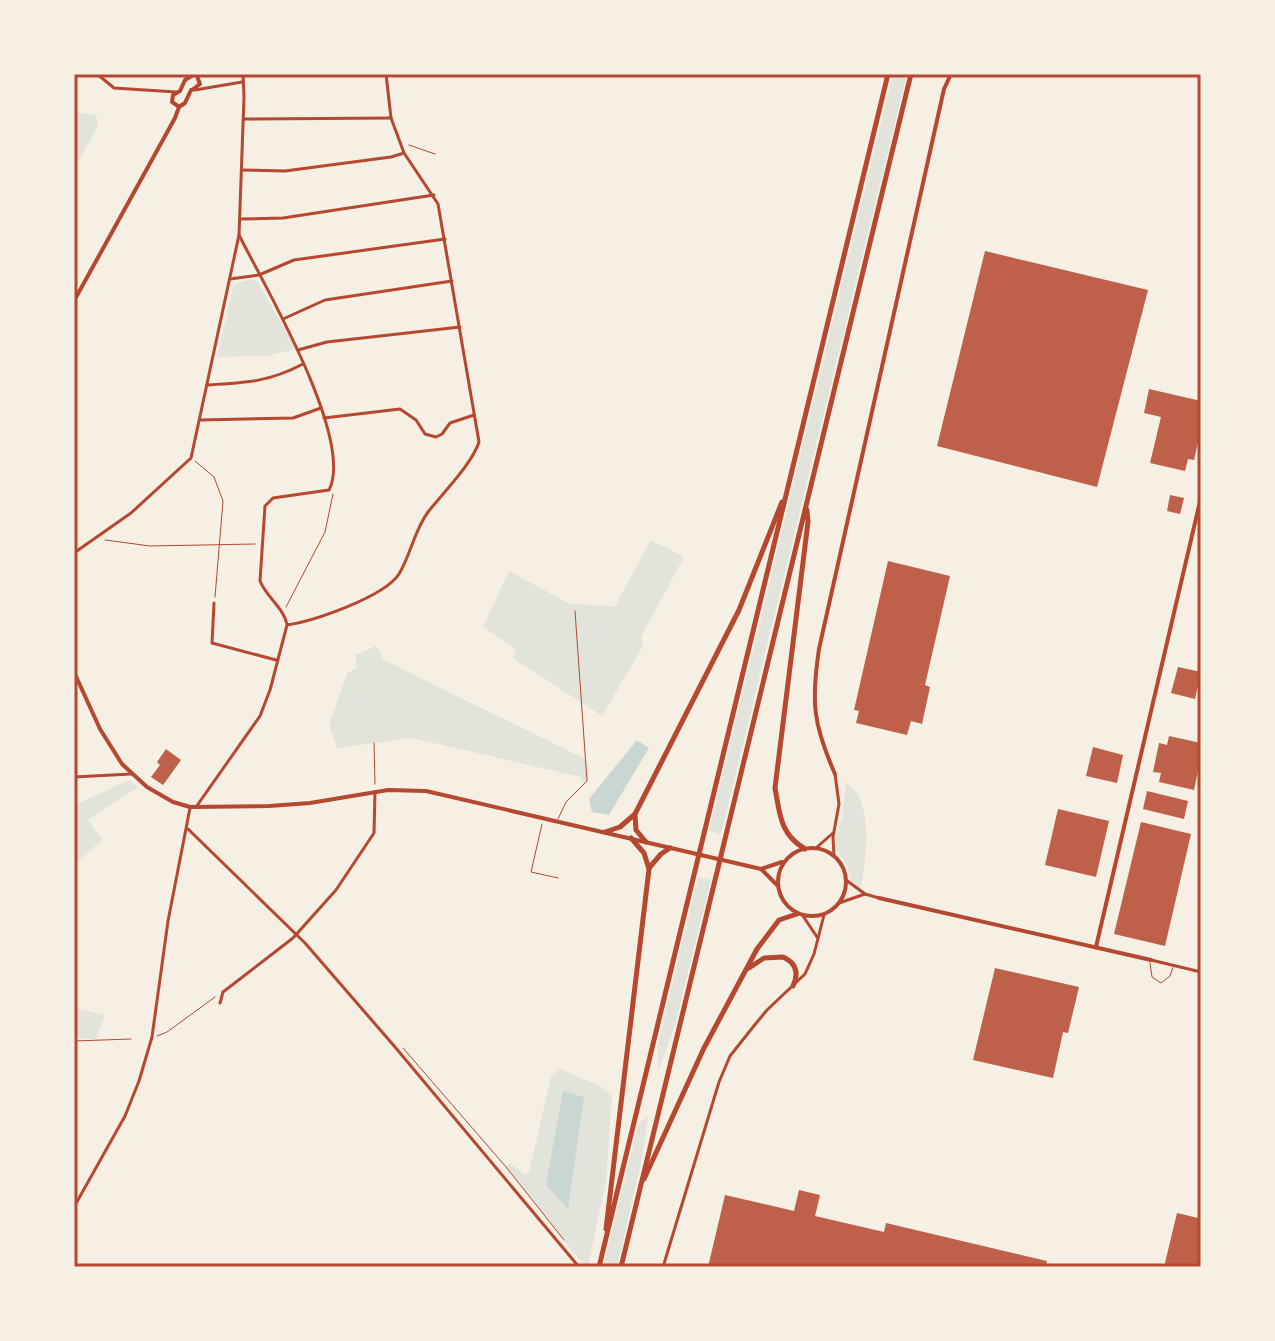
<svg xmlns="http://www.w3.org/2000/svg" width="1275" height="1341" font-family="Commissioner,sans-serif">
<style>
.green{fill:#e2e4dc}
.water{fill:#c9d6d2}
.building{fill:#bf614a}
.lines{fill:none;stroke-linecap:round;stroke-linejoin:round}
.path{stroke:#b5482f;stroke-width:1}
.service{stroke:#b5482f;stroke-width:1}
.minor{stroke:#b5482f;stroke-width:3}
.tertiary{stroke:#b5482f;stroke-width:4}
.secondary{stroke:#b5482f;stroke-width:4}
.motorway{stroke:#b5482f;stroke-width:5}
.neatline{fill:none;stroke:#b5482f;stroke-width:3}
</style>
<rect width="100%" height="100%" fill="#f6efe4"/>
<g class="green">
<path d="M893 74H907L721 834 709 831Z"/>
<path d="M74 112 96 115 98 125 79 161 74 159Z"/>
<path d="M251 279 258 282 296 349 267 356 217 357 234 284Z"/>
<path d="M651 540 684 557 641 637 643 646 602 716 513 658 516 649 483 627 509 571 570 604 615 606Z"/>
<path d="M376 646 384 660 587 760 589 779 582 783 581 777 412 738 337 748 329 726 347 673 357 668 355 655Z"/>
<path d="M129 780 138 787 88 820 102 840 74 865V805Z"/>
<path d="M846 782C875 802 866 859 861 889L852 883 846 862 836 849 835 839 842 818Z"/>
<path d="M698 877 711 880 675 1025 658 1072V1045Z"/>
<path d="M74 1008 105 1015 96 1039 74 1038Z"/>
<path d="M560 1069 600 1086 612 1095 606 1182 588 1267H585L506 1167 510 1163 525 1175 529 1172 551 1077Z"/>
<path d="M648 1116 643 1154 617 1267H603L638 1125Z"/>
</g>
<g class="water">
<path d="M637 740 649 748 609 815 592 812 589 799Z"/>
<path d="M563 1091 584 1097 568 1209 546 1185Z"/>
</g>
<g class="building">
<path d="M985 251 1148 290 1097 487 937 446Z"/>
<path d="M1149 389 1201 401V429L1194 460 1188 459 1185 471 1150 463 1161 417 1144 413Z"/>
<path d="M1170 495 1184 498 1180 514 1167 511Z"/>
<path d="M888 561 950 576 925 685 930 687 922 724 911 721 907 735 856 723 859 711 854 710Z"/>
<path d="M1178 667 1201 672 1195 699 1171 693Z"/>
<path d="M1169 736 1201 743V757L1194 790 1159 782 1161 773 1153 772 1159 743 1167 745Z"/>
<path d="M1093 747 1123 755 1117 783 1086 776Z"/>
<path d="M166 749 181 760 163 785 151 777 160 765 157 762Z"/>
<path d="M1147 791 1188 801 1184 819 1143 809Z"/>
<path d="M1058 809 1109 821 1096 877 1045 865Z"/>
<path d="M1141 822 1191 834 1165 946 1114 934Z"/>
<path d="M995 968 1079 987 1068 1033 1063 1032 1053 1078 973 1060Z"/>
<path d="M799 1190 820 1195 815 1216 884 1232 886 1223 1047 1261 1046 1267H708L725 1195 794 1211Z"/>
<path d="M1200 1212 1201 1267H1164L1177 1213 1198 1218Z"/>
</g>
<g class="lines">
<g class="path">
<path d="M409 145 435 154"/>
<path d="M195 461 214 477 223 501 215 597"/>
<path d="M105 540 150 546 255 544"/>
<path d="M286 607 325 532 333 494"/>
<path d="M374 743 375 784"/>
<path d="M542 824 531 872 558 878"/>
<path d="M157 1036 167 1032 215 997"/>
<path d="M74 1041 131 1039"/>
<path d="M403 1048 506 1167 564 1240"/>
</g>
<g class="service">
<path d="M558 819 566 802 587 781 575 611"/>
<path d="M1150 963 1152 977 1161 983 1170 976 1173 967"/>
</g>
<g class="minor">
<path d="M97 74 114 88 176 92"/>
<path d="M456 74H571"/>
<path d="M195 90 242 82"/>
<path d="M244 119 391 118"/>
<path d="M242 170 285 171 391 157 404 153"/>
<path d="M240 219 283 218 434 195"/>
<path d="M239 235C264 285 355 439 329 490L273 498 265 506 260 581C267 598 283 607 287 624"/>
<path d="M230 279 259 275 294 260 445 239"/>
<path d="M283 319 325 300 452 281"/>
<path d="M298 350 327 342 460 327"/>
<path d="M207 385C245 383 269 382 303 364"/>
<path d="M324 418 400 409 416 420 425 434 436 437 442 434 450 423 474 415"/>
<path d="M200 420 293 418 321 408"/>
<path d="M74 553 131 513 191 458 239 235 244 97 243 74"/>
<path d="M214 603 212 643 276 660"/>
<path d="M74 777 131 774"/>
<path d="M196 807 260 716 270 690 287 625C314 621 384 597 399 574 411 554 414 531 428 512 443 493 472 464 479 442L438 204 404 153 391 118 386 74"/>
<path d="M188 829 305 943 395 1047 579 1267"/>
<path d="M816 848 833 833"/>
<path d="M834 856 833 837 839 804 835 774"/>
<path d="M846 880 865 894 879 898"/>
<path d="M839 903 865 894"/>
<path d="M803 916 817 937"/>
<path d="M1151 960 1201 972"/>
<path d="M220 1003 223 992 293 938 336 890 374 833 375 792"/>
<path d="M74 1207 125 1116 139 1081 152 1037 168 921 190 808"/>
<path d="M663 1267 719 1082 730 1056 753 1027 767 1010 805 974 814 954 824 915"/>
</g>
<g class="tertiary">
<path d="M74 672 100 729 122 764 147 787 173 802 190 807 269 806 310 803 388 790 426 791 761 869 777 885"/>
<path d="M835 774C813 724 811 702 819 649L944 89 951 74"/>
<circle cx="812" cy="882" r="34"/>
<path d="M761 869 782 862"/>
<path d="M879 898 1151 960"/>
<path d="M1096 947 1201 497"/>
</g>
<g class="secondary">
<path d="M192 90 200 84 197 76 192 74"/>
<path d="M178 106 172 102 173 95 180 91 185 80 193 75"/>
<path d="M74 301 175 118 179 107 185 103 191 90"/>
</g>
<g class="motorway">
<path d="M635 815 636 830 646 842"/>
<path d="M605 832 620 827 635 814 739 610 782 502"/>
<path d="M805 849C780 834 780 815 775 788L808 522 807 510"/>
<path d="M649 868 661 854 670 848"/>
<path d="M749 968 764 958 783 957C796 963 799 973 793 986"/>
<path d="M644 1179 704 1048 757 949 779 920 797 914"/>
<path d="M606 1229 649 869 644 853 631 838"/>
<path d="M599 1267 888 74"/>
<path d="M621 1267 911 74"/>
</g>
</g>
<rect width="1275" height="1341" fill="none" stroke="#f6efe4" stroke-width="152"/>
<rect x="76" y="76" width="1123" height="1189" class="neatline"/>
</svg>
